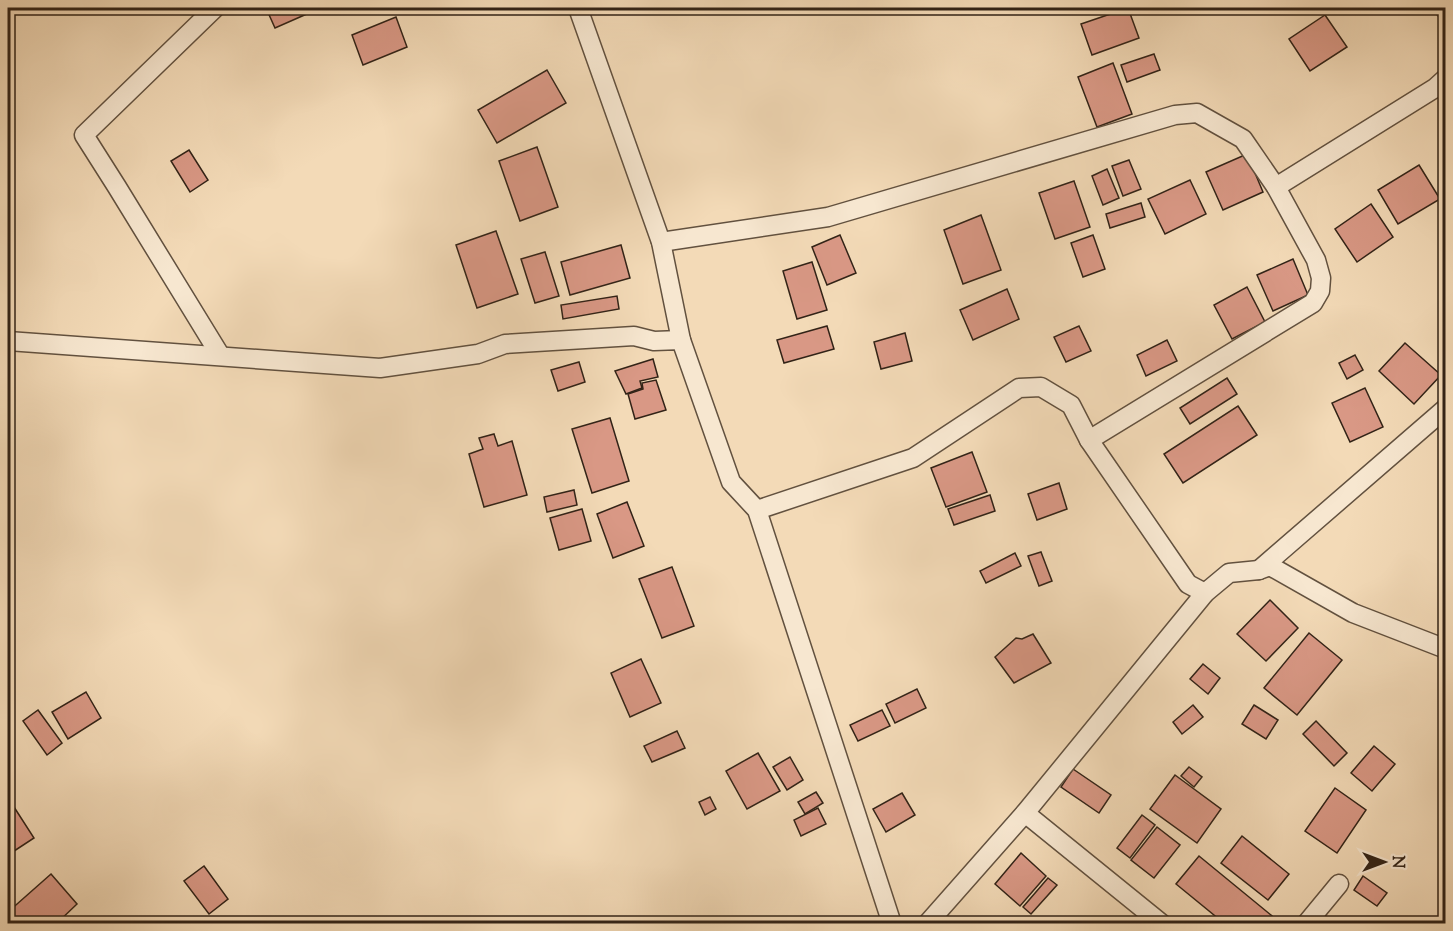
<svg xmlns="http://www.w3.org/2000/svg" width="1453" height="931" font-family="'Sorts Mill Goudy',serif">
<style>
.building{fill:#d99885;stroke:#322317;stroke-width:1.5}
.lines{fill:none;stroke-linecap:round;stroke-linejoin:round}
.street-casing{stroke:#62513f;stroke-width:21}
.street{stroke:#f7e7d0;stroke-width:18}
</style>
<rect width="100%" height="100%" fill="#f3dab7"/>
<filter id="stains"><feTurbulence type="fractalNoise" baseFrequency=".00333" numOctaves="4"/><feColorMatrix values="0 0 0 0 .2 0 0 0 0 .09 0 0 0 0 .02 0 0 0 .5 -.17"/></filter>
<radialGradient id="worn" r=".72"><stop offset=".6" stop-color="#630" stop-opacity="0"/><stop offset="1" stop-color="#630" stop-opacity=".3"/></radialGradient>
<g class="building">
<path d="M266 8H307L309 13 275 28Z"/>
<path d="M1128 8 1139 38 1092 55 1081 24Z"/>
<path d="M1325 15 1347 47 1310 71 1289 39Z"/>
<path d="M396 17 407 47 363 65 352 35Z"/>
<path d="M1154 54 1160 70 1127 82 1121 65Z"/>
<path d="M1113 63 1132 114 1097 127 1078 77Z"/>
<path d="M547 70 566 103 497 143 478 110Z"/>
<path d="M537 147 558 207 520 221 499 161Z"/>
<path d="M189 150 208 180 190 192 171 161Z"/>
<path d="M1247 154 1263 192 1223 210 1206 172Z"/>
<path d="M1129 160 1141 189 1123 196 1112 166Z"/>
<path d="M1419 165 1440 199 1398 224 1378 190Z"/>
<path d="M1107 169 1119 198 1103 205 1092 176Z"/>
<path d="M1190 180 1206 214 1165 234 1148 199Z"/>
<path d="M1074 181 1090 227 1055 239 1039 193Z"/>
<path d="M1141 203 1145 217 1110 228 1106 214Z"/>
<path d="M1371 204 1393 237 1357 262 1335 229Z"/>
<path d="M981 215 1001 270 963 284 944 230Z"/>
<path d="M496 231 518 294 477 308 456 245Z"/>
<path d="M840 235 856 273 827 285 812 247Z"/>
<path d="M1093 235 1105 269 1083 277 1071 243Z"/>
<path d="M621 245 630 278 570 295 561 262Z"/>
<path d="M545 252 559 296 535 303 521 259Z"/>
<path d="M1293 259 1308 295 1273 311 1257 275Z"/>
<path d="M812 262 827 310 797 319 783 271Z"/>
<path d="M1247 287 1265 322 1232 339 1214 305Z"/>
<path d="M1007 289 1019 319 973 340 960 310Z"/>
<path d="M617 296 619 309 563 319 561 305Z"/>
<path d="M827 326 834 349 784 363 777 340Z"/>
<path d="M1079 326 1091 351 1066 362 1054 337Z"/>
<path d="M905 333 912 361 881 369 874 342Z"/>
<path d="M1167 340 1177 361 1146 376 1137 355Z"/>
<path d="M1405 343 1441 375 1414 404 1379 371Z"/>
<path d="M1355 355 1363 370 1347 379 1339 363Z"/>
<path d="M653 359 658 377 640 381 642 388 626 394 615 371Z"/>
<path d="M579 362 585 382 558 391 551 370Z"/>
<path d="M1227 378 1237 394 1190 424 1180 408Z"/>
<path d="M656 380 666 410 635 419 628 394 643 389 642 383Z"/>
<path d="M1365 388 1383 427 1350 442 1332 403Z"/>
<path d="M1238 406 1257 435 1183 483 1164 454Z"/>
<path d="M610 418 629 481 592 493 572 429Z"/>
<path d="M494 434 498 446 512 441 527 495 484 507 469 454 483 449 479 438Z"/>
<path d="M972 452 987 492 946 507 931 468Z"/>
<path d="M1059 483 1067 509 1037 520 1028 494Z"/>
<path d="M574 490 577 505 547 512 544 497Z"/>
<path d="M990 495 995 511 954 525 948 509Z"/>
<path d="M627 502 644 546 613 558 597 514Z"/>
<path d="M582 509 591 541 559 550 550 518Z"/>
<path d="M1041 552 1052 581 1039 586 1028 556Z"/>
<path d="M1015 553 1021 566 986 583 980 571Z"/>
<path d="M672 567 694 626 662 638 639 579Z"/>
<path d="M1270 600 1298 628 1266 661 1237 634Z"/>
<path d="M1309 633 1342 660 1297 715 1264 688Z"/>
<path d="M1033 634 1051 663 1014 683 995 657 1016 638 1022 639Z"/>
<path d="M641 659 661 703 630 717 611 673Z"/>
<path d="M1203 664 1220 678 1208 694 1190 679Z"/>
<path d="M917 689 926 708 895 723 886 704Z"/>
<path d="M86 692 101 718 68 739 52 712Z"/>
<path d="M1193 705 1203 717 1182 734 1173 722Z"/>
<path d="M1254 705 1278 720 1266 739 1242 724Z"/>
<path d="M38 710 62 743 47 755 23 721Z"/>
<path d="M882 710 890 726 858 741 850 725Z"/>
<path d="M1316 721 1347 753 1334 766 1303 734Z"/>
<path d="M677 731 685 748 652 762 644 746Z"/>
<path d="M1374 746 1395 764 1372 791 1351 773Z"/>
<path d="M758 753 780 791 747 809 726 771Z"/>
<path d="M790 757 803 780 787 790 773 767Z"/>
<path d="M1189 767 1202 777 1194 787 1181 776Z"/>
<path d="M1073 769 1111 795 1099 813 1061 787Z"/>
<path d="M1175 775 1221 809 1197 843 1150 809Z"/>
<path d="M1335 788 1366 810 1337 853 1305 831Z"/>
<path d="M816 792 823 803 805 814 798 802Z"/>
<path d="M902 793 915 815 886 832 873 809Z"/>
<path d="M710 797 716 809 705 815 699 802Z"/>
<path d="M14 807 34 838 8 855V811Z"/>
<path d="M818 808 826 824 801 836 794 820Z"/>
<path d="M1142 815 1155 825 1130 858 1117 848Z"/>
<path d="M1157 827 1180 845 1154 878 1131 860Z"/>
<path d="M1242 836 1289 874 1268 900 1221 863Z"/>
<path d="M1021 853 1046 876 1020 906 995 884Z"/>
<path d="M1199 856 1277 920 1274 924H1225L1176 884Z"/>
<path d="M204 866 228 899 209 914 184 881Z"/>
<path d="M51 874 77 904 56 924H18L8 912Z"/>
<path d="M1363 876 1387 893 1377 906 1354 890Z"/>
<path d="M1048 878 1057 885 1031 914 1023 907Z"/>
</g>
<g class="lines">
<defs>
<g id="street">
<path d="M215 8 84 135 117 187 220 355"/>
<path d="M578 8 661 242 681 340"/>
<path d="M1444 8 1446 10"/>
<path d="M1276 187 1435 88 1446 78"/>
<path d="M661 242 828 217 1175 115 1197 113 1243 139 1276 187 1316 260 1321 278 1320 291 1313 303 1089 440"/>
<path d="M8 341 380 368 478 354 505 344 634 336 654 341 681 340 731 482 757 510 892 924"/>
<path d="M757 510 913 458 1019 388 1041 387 1071 405 1089 440 1188 584 1205 593"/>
<path d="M1259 570 1446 408"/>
<path d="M1025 813 1162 924"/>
<path d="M927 924 1025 813 1205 593 1229 573 1259 570 1270 566 1353 613 1446 649"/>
<path d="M1306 924 1339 884"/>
</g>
</defs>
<use href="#street" class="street-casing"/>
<use href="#street" class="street"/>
</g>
<rect width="1453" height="931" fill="none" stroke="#f3dab7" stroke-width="30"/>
<rect x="9" y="9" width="1435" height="913" fill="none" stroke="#322317" stroke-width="3"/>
<rect x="15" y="15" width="1423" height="901" fill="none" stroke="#322317" stroke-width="1.5"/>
<g transform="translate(1384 862) rotate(90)" stroke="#f7e7d0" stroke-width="4.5" paint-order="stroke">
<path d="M0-4.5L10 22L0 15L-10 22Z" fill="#322317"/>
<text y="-9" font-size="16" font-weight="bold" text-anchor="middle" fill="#322317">N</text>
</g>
<rect width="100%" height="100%" filter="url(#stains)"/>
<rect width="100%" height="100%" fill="url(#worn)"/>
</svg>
